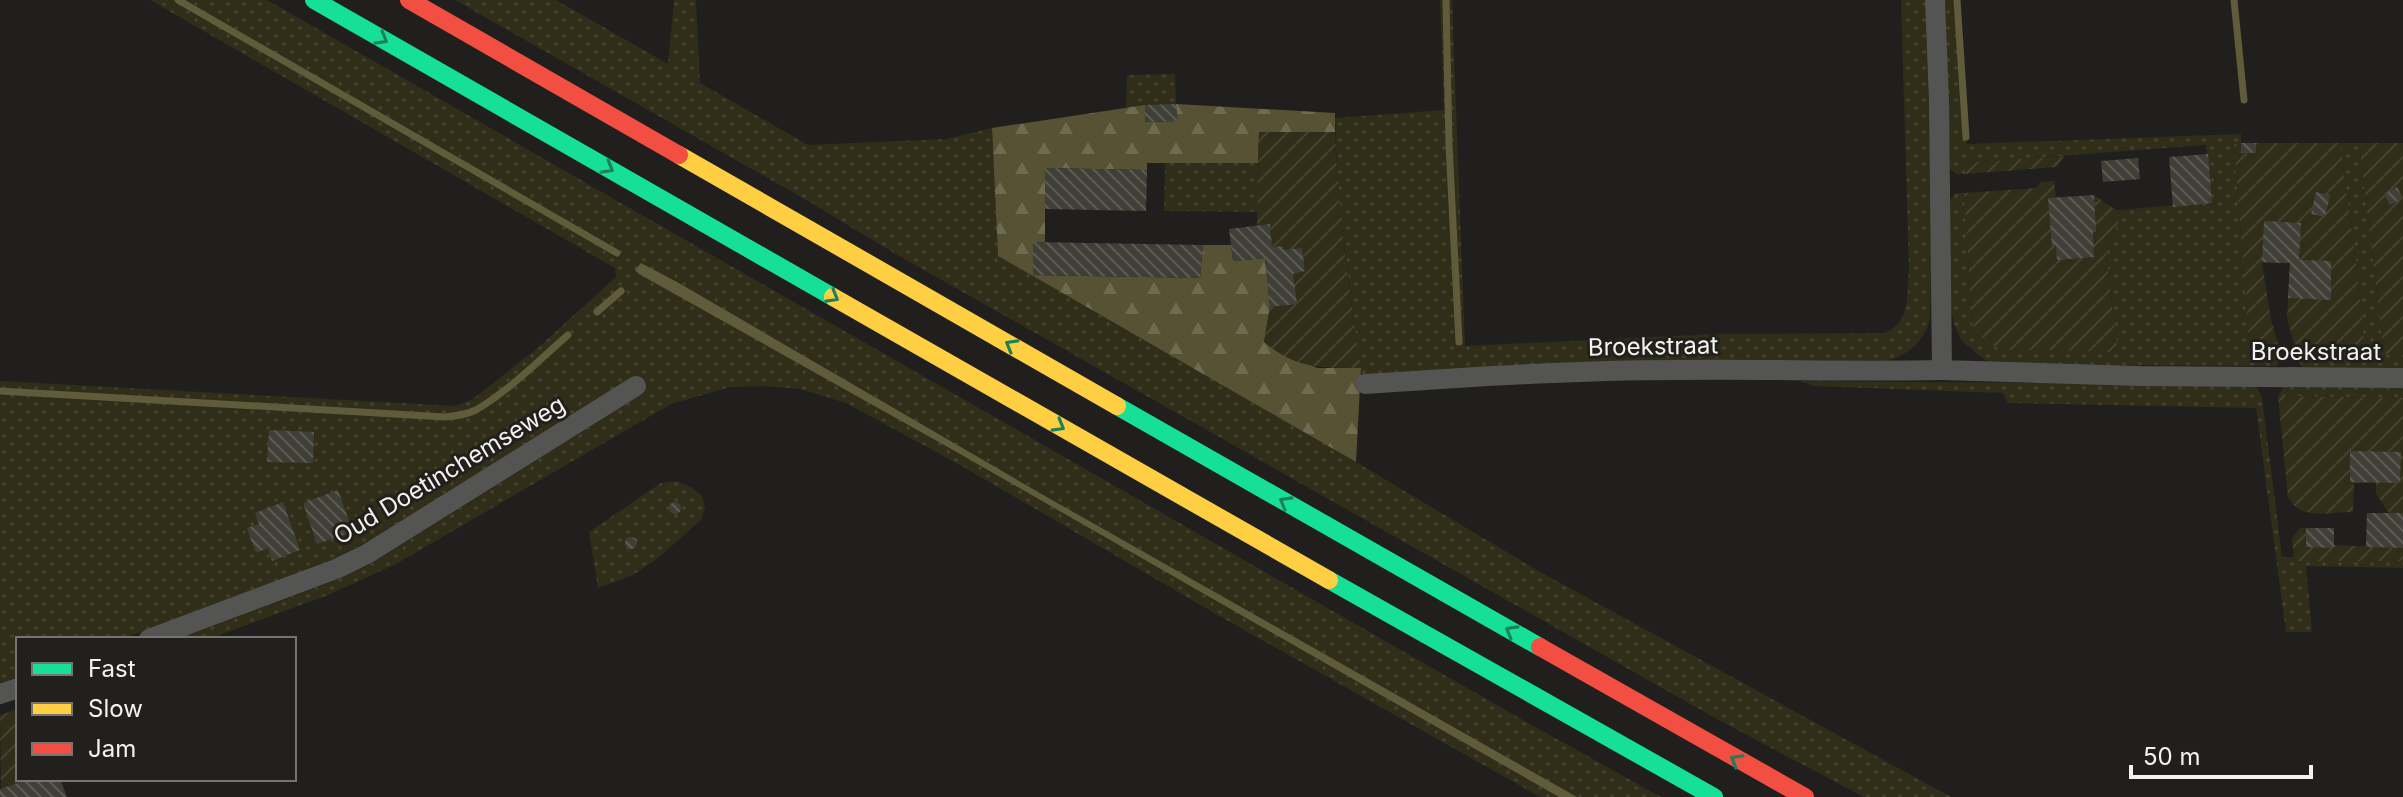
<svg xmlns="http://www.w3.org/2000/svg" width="2403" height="797" font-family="Inter,sans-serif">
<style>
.grass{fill:url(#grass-dots)}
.forest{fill:url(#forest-firs)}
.garden{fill:url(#garden-furrows)}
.water{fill:#605c3b}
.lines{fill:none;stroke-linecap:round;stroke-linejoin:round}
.stream{stroke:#605c3b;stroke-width:7}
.building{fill:url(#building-back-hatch)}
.street{stroke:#545453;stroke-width:20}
.fast{stroke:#16e098;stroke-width:18}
.slow{stroke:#ffcf43;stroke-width:18}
.jam{stroke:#f24e42;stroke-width:18}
.oneway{stroke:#1c805a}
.labels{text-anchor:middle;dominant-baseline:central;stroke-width:6;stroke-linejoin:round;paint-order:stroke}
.street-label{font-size:24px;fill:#f3f2ef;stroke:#21201c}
</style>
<defs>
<pattern id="grass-dots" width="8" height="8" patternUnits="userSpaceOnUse" patternTransform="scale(2)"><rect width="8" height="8" fill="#302d18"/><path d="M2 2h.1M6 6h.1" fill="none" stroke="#44422f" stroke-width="1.8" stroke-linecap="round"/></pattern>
<pattern id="forest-firs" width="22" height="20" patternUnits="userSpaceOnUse" patternTransform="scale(2)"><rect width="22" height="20" fill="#565233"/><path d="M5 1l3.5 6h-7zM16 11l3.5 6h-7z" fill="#6f6b51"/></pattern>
<pattern id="garden-furrows" width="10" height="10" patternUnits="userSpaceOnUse" patternTransform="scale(2)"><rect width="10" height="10" fill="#302d18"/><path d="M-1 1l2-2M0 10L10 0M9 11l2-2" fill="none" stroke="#44422f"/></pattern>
<pattern id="building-back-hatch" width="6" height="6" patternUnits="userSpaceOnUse" patternTransform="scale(2)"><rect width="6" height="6" fill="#403f37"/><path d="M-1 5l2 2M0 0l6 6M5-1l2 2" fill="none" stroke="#5c5b54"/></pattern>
</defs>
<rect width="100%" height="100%" fill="#201f1d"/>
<g class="grass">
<path d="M150 0H267L1530 724 1661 797H1540L1216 614 960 465 846 403 800 389 764 386 730 387 671 404 396 564 328 595 209 639H177L331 582 371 564 644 393 635 377 373 539 309 571 122 639H18V677L0 683V381L456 406 473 399 540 346 616 277 615 268Z"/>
<path d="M455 0H556L668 64 674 0H696L700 83 808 145 946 139 992 128 998 256 1356 462 1535 569 1951 797H1864L1715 718 894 253 808 201Z"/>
<path d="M1440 0H1452L1465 346 1719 334 1885 333C1911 322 1907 293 1909 268L1901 0H1929L1932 227 1930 318C1924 343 1909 354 1885 362L1361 376 1338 196 1335 118 1444 110Z"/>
<path d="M1945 0H1957L1967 144 2241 134V143L2234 144 2250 354 2281 355 2277 366 2012 364 1989 362 1978 355 1962 341 1954 324 1950 303V199L1956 193H1964L1972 323 2118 352 2106 254C2109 238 2120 226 2120 210L2212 202 2206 145 1966 163 1965 174H1956L1950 169Z"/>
<path d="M1175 74 1176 104 1126 108 1127 75Z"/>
<path d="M2340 143H2359L2384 354 2403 355V368L2302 367 2298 359 2365 358 2356 264Z"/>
<path d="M1165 162 1258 163V212L1164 211Z"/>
<path d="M1800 381 2256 385 2262 398 2282 557H2294V561H2403V568L2306 566 2312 632H2286L2256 408 2008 403 2003 393 1814 386Z"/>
<path d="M2284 386 2403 387V398L2278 396Z"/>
<path d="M676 481 691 487 702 496 705 508 701 520 657 559 633 575 598 588 589 532 661 483Z"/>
</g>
<path class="forest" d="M1176 104 1335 113V132H1259L1258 163H1147V170L1045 168V242H1033V275L1200 278 1203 245H1231L1233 261 1265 258 1270 307 1264 342 1317 368H1361L1356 462 998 256 992 128 1145 105 1146 122 1177 121Z"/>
<g class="garden">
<path d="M1259 132H1335C1338 212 1349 289 1361 368 1321 368 1296 369 1264 342L1270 307 1296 304 1293 274 1305 271 1302 248 1284 250 1283 246 1272 247 1270 225 1257 226Z"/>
<path d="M2241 143 2242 153H2255L2256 143H2340L2356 264 2366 358 2298 359 2287 318 2290 263H2262L2271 319 2281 355 2250 354 2234 144Z"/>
<path d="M2359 143H2403V355L2384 354Z"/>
<path d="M2064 156 2057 167 1965 174V163Z"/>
<path d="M2054 181 2056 198 2094 195 2116 210H2120C2120 227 2109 237 2106 255L2118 352 2000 349C1986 342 1979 336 1972 323L1964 193 2036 188 2040 182Z"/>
<path d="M2278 396 2403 398V513H2389L2376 494V483H2354L2353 512C2328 512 2300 521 2288 497Z"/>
<path d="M2300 528H2306V547L2334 545 2403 548V561H2294L2292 538Z"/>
<path d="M18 709V779H30L1 789 0 715Z"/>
</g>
<path class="water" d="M641 263 677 282 1038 492 1577 797H1559L953 450 639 274 635 270Z"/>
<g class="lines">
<g class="stream">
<path d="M178 0 617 253"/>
<path d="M1446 0 1449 145 1459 342"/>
<path d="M1957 0 1966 137"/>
<path d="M2234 0 2244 100"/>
<path d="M597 312 621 291"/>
<path d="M0 391 445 417C456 416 466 415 476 410 509 391 539 360 568 335"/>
</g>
</g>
<g class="building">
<path d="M1176 104 1178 121 1145 122V105Z"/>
<rect x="2241" y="143" width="15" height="10"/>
<path d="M2208 154 2212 203 2173 207 2169 157Z"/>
<path d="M2138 158 2140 179 2103 182 2101 161Z"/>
<path d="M1045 168 1147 170 1146 211 1045 209Z"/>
<path d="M2397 187 2403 198 2390 205 2384 194Z"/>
<path d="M2316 192 2330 195 2325 217 2311 214Z"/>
<path d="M2094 195 2096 232H2093L2094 257 2057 260 2056 246 2052 247 2048 198Z"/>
<path d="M2264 221 2301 223 2299 260 2331 261V300L2288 298 2290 263 2262 262Z"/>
<path d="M1270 224 1272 247 1283 246 1284 250 1302 248 1305 271 1293 274 1297 304 1270 307 1265 258 1233 261 1229 229Z"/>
<path d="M1033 242 1203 245 1200 278 1033 275Z"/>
<path d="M269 430 314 432 313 463 267 462Z"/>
<path d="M2350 451 2401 452 2400 483 2350 482Z"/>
<path d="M338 490 353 532 317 544 303 503Z"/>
<circle cx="675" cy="508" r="6"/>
<path d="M283 502 300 550 272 561 268 548 256 553 247 528 259 524 255 513Z"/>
<path d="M2367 513H2403V548L2366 547Z"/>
<path d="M2306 528H2334V548L2306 547Z"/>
<circle cx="631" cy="543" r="6"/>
<path d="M30 779H60L67 797H0V789Z"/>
</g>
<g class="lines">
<g class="street">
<path d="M1935 0 1939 101 1942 370 2140 376 2403 378"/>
<path d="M1365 384C1470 377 1575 370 1681 370 1768 369 1854 372 1942 370"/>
<path d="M149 639 336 569 367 554 636 386"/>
<path d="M0 694 18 688"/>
</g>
<g class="fast">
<path d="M314 0 833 297"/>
<path d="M1117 406 1540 647"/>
<path d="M1329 580 1714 797"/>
</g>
<g class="slow">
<path d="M679 155 1117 406"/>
<path d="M833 297 1329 580"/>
</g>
<g class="jam">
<path d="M409 0 679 155"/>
<path d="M1540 647 1805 797"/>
</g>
</g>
<defs><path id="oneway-chevron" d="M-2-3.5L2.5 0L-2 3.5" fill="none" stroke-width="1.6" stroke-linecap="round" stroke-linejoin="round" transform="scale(2)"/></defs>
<g class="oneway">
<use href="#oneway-chevron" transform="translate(382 39) rotate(30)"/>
<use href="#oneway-chevron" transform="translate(608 168) rotate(30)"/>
<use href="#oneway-chevron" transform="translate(833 297) rotate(30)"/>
<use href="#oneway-chevron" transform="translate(1011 345) rotate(-150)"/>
<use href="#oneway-chevron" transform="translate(1059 426) rotate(30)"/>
<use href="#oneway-chevron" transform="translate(1285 502) rotate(-150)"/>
<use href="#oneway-chevron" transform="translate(1511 631) rotate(-150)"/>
<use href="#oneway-chevron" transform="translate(1736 760) rotate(-150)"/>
</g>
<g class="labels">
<g class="street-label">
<text transform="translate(1653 346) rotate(-1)">Broekstraat</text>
<text x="2316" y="351">Broekstraat</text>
<text transform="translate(449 470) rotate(-31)">Oud Doetinchemseweg</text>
</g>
</g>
<rect x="16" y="637" width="280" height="144" fill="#21201c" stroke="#757470" stroke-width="2"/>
<rect x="32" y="663" width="40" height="12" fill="#16e098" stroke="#757470" stroke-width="2"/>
<text x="88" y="677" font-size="24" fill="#f3f2ef">Fast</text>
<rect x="32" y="703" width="40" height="12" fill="#ffcf43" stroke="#757470" stroke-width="2"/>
<text x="88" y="717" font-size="24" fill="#f3f2ef">Slow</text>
<rect x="32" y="743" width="40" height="12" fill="#f24e42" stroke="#757470" stroke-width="2"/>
<text x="88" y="757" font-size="24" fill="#f3f2ef">Jam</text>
<path d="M2131 765v12h180v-12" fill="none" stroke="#f3f2ef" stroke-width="4"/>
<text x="2143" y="765" font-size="24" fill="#f3f2ef" stroke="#21201c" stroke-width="6" paint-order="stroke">50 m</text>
</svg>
